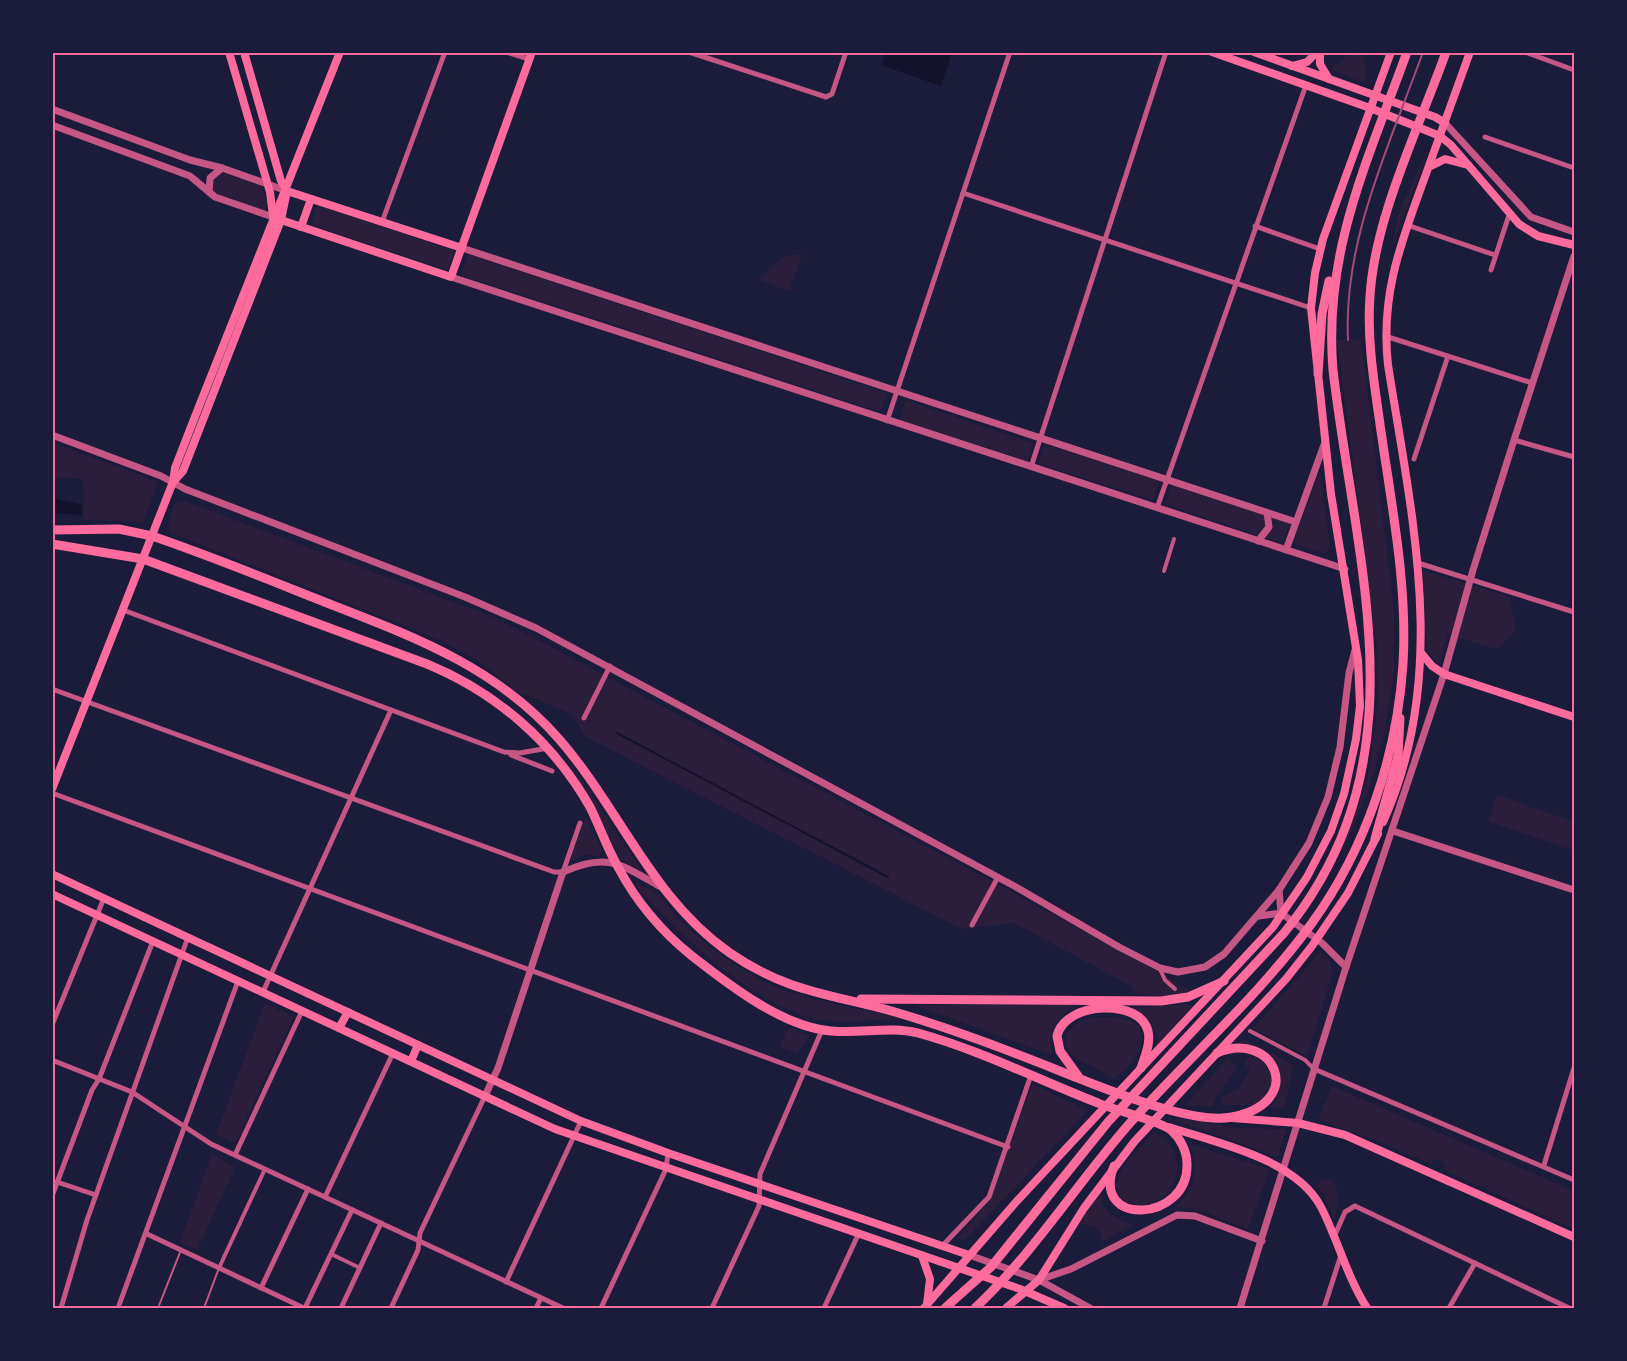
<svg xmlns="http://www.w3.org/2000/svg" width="1627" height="1361" font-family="'Nunito Sans',sans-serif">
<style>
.green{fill:#2a1e3b}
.water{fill:#12122b}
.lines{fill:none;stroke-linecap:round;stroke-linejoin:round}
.stream{stroke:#12122b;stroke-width:2}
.service{stroke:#c65784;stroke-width:2}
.pedestrian{stroke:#c65784;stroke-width:4}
.minor{stroke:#c65784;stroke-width:5}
.tertiary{stroke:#c65784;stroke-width:7}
.secondary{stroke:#ff6b9d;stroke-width:8}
.primary{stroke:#ff6b9d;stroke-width:8}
.trunk{stroke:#ff6b9d;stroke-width:9}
.motorway{stroke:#ff6b9d;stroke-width:9}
.rail{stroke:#a44b75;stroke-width:2}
.neatline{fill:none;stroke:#ff6b9d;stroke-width:2}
</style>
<rect width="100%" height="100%" fill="#1b1b3a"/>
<g class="green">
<path d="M1351 53H1364L1366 84 1331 69Z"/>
<path d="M1427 151 1428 152 1390 253 1400 209Z"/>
<path d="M223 173 261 186 266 201 265 211 214 194 211 185 218 174Z"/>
<path d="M317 205 455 251 448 270 311 225Z"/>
<path d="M468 254 886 393 887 395 881 410 878 411 461 275Z"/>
<path d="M792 255H802L789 291 759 280 781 258Z"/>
<path d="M1361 339 1394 610V675L1382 743 1368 792 1335 869 1368 775 1378 704 1377 647 1337 340Z"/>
<path d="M906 400 1033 443 1028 461 900 420Z"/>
<path d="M52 442 158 482 143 522 84 520 83 479 53 477Z"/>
<path d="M1045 444 1160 481 1153 500 1039 464Z"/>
<path d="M1317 475 1321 477 1330 548 1324 554 1295 544 1294 541Z"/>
<path d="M1172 484 1290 523 1282 543 1165 504Z"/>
<path d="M184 501 496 618 999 885 1192 991 1170 997 1138 995 1131 986 1014 923 962 929 586 737 572 714 516 691 475 659 440 640 171 533 168 525 174 504Z"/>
<path d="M1423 570 1510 597 1516 631 1496 649 1448 634 1439 665 1426 649Z"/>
<path d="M565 757 577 772 643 872 621 860 588 794Z"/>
<path d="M1497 795 1574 822V851L1488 821Z"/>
<path d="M586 816 602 851 600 856 586 855 570 861Z"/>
<path d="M634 883C667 892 665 907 688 928 707 946 728 961 751 974 796 1002 854 1005 904 1019 877 1019 848 1024 821 1020 756 1008 675 933 634 883Z"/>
<path d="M1321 951 1331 963 1333 971 1307 1056 1253 1029Z"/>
<path d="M265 1003 294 1017 235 1143 216 1134Z"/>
<path d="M1187 1004 1191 1007 1156 1046 1157 1038 1151 1021 1129 1008Z"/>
<path d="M918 1005H1060L1080 1006C1058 1013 1045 1032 1053 1055L916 1006Z"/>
<path d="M1111 1017 1130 1020 1139 1025C1149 1050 1131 1063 1115 1079L1071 1055 1065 1042C1071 1017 1090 1018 1111 1017Z"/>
<path d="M788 1027 810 1036 797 1053 780 1047Z"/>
<path d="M1244 1039 1293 1065 1285 1106 1281 1108 1270 1107C1294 1078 1272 1045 1238 1044Z"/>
<path d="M1249 1055C1267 1061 1274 1072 1272 1091L1256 1105H1221L1222 1097 1240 1088 1250 1069 1244 1064Z"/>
<path d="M1227 1059 1237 1068C1229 1083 1215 1091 1213 1107L1186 1105Z"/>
<path d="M1032 1084 1088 1110 965 1240 956 1239 990 1200Z"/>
<path d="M1332 1086 1574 1191V1229L1446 1171 1443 1162 1435 1159 1430 1164 1381 1142 1318 1120Z"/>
<path d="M1176 1118 1239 1128 1286 1129 1278 1157 1174 1120Z"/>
<path d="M1154 1132C1198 1156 1175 1211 1130 1206L1117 1193 1116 1185 1124 1165Z"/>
<path d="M1189 1144 1270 1169 1248 1229 1196 1209 1174 1207C1195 1191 1201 1167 1189 1144Z"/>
<path d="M212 1154 235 1167 197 1250 180 1242Z"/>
<path d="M1326 1178 1335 1183 1338 1193 1335 1220 1324 1195 1317 1186 1319 1181Z"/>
<path d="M1101 1190C1100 1211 1114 1219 1133 1224L1101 1243V1235L1095 1227 1079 1223Z"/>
</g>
<g class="water">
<path d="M943 52 951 55 941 86 881 65 885 53Z"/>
<path d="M53 498 82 505V515L53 513Z"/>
</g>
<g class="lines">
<path class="stream" d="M617 733 888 877"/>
<g class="service">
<path d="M158 1308 181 1250"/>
<path d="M204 1308 219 1268"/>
</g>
<g class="pedestrian">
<path d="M1164 571 1174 539"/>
<path d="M1160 969 1165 980 1175 989"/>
<path d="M1250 1031 1305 1060 1314 1069"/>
<path d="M331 1254 360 1268"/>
<path d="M219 1268 265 1169"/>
</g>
<g class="minor">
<path d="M506 52 529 59"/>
<path d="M689 52 826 97 832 94 846 52"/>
<path d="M1525 52 1574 70"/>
<path d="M1485 137 1574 168"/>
<path d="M963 193 1311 308"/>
<path d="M382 222 445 52"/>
<path d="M1407 225 1495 255"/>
<path d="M1255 226 1320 249"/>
<path d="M1491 270 1509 215"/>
<path d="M1385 336 1532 383"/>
<path d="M887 421 1010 52"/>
<path d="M1514 440 1574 457"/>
<path d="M1414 459 1448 356"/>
<path d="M1031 467 1166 52"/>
<path d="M1157 508 1306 85"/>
<path d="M1418 563 1574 612"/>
<path d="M123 610 504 752 520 753 548 748"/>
<path d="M52 689 554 872H563L580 823"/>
<path d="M584 718 610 666"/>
<path d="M511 755 552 771"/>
<path d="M52 793 1008 1147"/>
<path d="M972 925 998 877"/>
<path d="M263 992 391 710"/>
<path d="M52 1025 104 898"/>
<path d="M52 1060 132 1092 211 1144 563 1308"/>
<path d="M1314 1069 1574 1180"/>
<path d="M235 1155 302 1011"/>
<path d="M1544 1165 1574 1068"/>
<path d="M57 1182 96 1195"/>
<path d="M52 1196 92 1090 99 1079 153 941"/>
<path d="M325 1197 393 1053"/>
<path d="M147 1234 304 1308"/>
<path d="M1334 1237 1345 1212 1355 1206 1569 1308"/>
<path d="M943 1245 989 1197 1031 1075"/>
<path d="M506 1282 581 1121"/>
<path d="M261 1288 308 1189"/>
<path d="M61 1308 87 1220 188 937"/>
<path d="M118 1308 238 981"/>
<path d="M305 1308 352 1210"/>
<path d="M341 1308 381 1223"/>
<path d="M391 1308 418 1250 420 1233 485 1096"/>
<path d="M536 1308 541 1298"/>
<path d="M601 1308 666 1169 668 1153"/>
<path d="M712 1308 759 1206 760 1174 822 1030"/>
<path d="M824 1308 858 1235"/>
<path d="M1324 1308 1341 1255"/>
<path d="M1449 1308 1475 1263"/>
</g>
<g class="tertiary">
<path d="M52 109 190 160 222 168 287 191"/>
<path d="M1445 123 1531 217 1574 232"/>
<path d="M52 125 190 176 215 197 273 217"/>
<path d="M209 192 210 178 222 168"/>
<path d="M462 248 1296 522"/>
<path d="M451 277 1345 569"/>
<path d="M52 435 161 476 185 489 465 597 536 628 1016 887 1119 947 1160 968 1178 972 1205 967 1224 954 1279 890 1309 843 1328 797 1340 747 1349 673 1355 650"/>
<path d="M1258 541 1269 527 1267 513"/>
<path d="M1286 550 1325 442"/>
<path d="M1393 831 1574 890"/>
<path d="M1279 890 1281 913"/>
<path d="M1259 916 1281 913 1322 943 1346 967"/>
<path d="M485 1096 498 1068 563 872C607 852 620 864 659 886"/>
<path d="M969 1255 1039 1280 1090 1308"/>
<path d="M1039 1280 1071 1269 1177 1215 1195 1216 1262 1241"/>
<path d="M1240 1308 1346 967 1444 674 1473 570 1514 440 1574 256"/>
</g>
<g class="secondary">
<path d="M229 52 270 192 273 216"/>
<path d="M1254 52 1435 117 1445 123"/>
<path d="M1440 136 1451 145 1519 224 1538 236 1574 245"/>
<path d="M287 191 462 248"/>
<path d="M278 219 451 277 532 52"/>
<path d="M301 227 311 199"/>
<path d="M173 482 183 471 281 220 287 191 281 181 244 52"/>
<path d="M1422 654 1432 666 1444 674 1574 717"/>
<path d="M52 789 173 482 175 468 198 409 340 52"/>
<path d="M52 874 581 1121 668 1153 969 1255"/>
<path d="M52 894 555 1129 1020 1289 1064 1308"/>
<path d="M339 1028 348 1012"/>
<path d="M411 1061 418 1045"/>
</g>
<g class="primary">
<path d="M1212 52 1370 108 1440 136"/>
<path d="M1320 52V64L1329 79"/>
<path d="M1292 66 1307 62 1317 52"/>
<path d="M1429 167 1445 159 1468 165"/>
<path d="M1383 822C1450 675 1412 517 1388 365 1380 293 1402 240 1426 174 1441 133 1455 93 1470 52"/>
<path d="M1232 1118 1298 1123 1345 1135 1574 1237"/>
<path d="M1169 1127C1217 1143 1296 1159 1321 1207 1338 1240 1347 1277 1367 1308"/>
<path d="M922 1256 930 1279 927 1304"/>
<path d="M924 1308 1016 1202 1273 927 1307 877 1331 831 1344 794 1356 739 1360 706 1358 660 1331 494 1311 308 1315 273 1323 239 1391 52"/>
<path d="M1006 1308 1039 1280 1084 1208 1134 1142 1286 979 1312 946 1348 893 1378 834"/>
</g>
<g class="trunk">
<path d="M52 530 119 529 152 536C208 555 262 577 317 599 406 634 494 664 559 739 620 809 652 899 730 953 788 993 832 994 895 1012 956 1030 1016 1053 1075 1077 1112 1091 1193 1125 1232 1117 1308 1102 1274 1029 1217 1053"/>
<path d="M52 544 143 559 427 664C497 693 553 742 590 807 600 827 607 848 618 867 636 901 662 932 692 956 729 985 783 1027 831 1031 861 1034 889 1026 918 1033 980 1050 1039 1080 1098 1103 1114 1110 1160 1121 1171 1130 1180 1138 1187 1151 1187 1164 1189 1222 1090 1228 1114 1166"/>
<path d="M861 999 1161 1001 1188 997 1224 981"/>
<path d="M1078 1076 1060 1051 1057 1036C1065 1001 1140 998 1148 1031 1151 1043 1145 1056 1141 1068"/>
</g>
<g class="motorway">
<path d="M1318 374 1322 314 1329 281"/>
<path d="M1375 839 1398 756 1400 718"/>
<path d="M945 1308 991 1267 1108 1122 1284 933C1425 760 1356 568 1333 370 1323 252 1368 160 1407 52"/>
<path d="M975 1308C1034 1253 1077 1183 1130 1123 1190 1056 1259 996 1312 923 1366 848 1397 756 1403 664 1408 582 1390 498 1379 417 1373 376 1367 337 1370 296 1375 216 1419 128 1446 52"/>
</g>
<path class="rail" d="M1348 340C1343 240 1390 144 1423 52"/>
</g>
<rect width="1627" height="1361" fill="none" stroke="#1b1b3a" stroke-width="108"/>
<rect x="54" y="54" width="1519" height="1253" class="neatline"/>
</svg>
